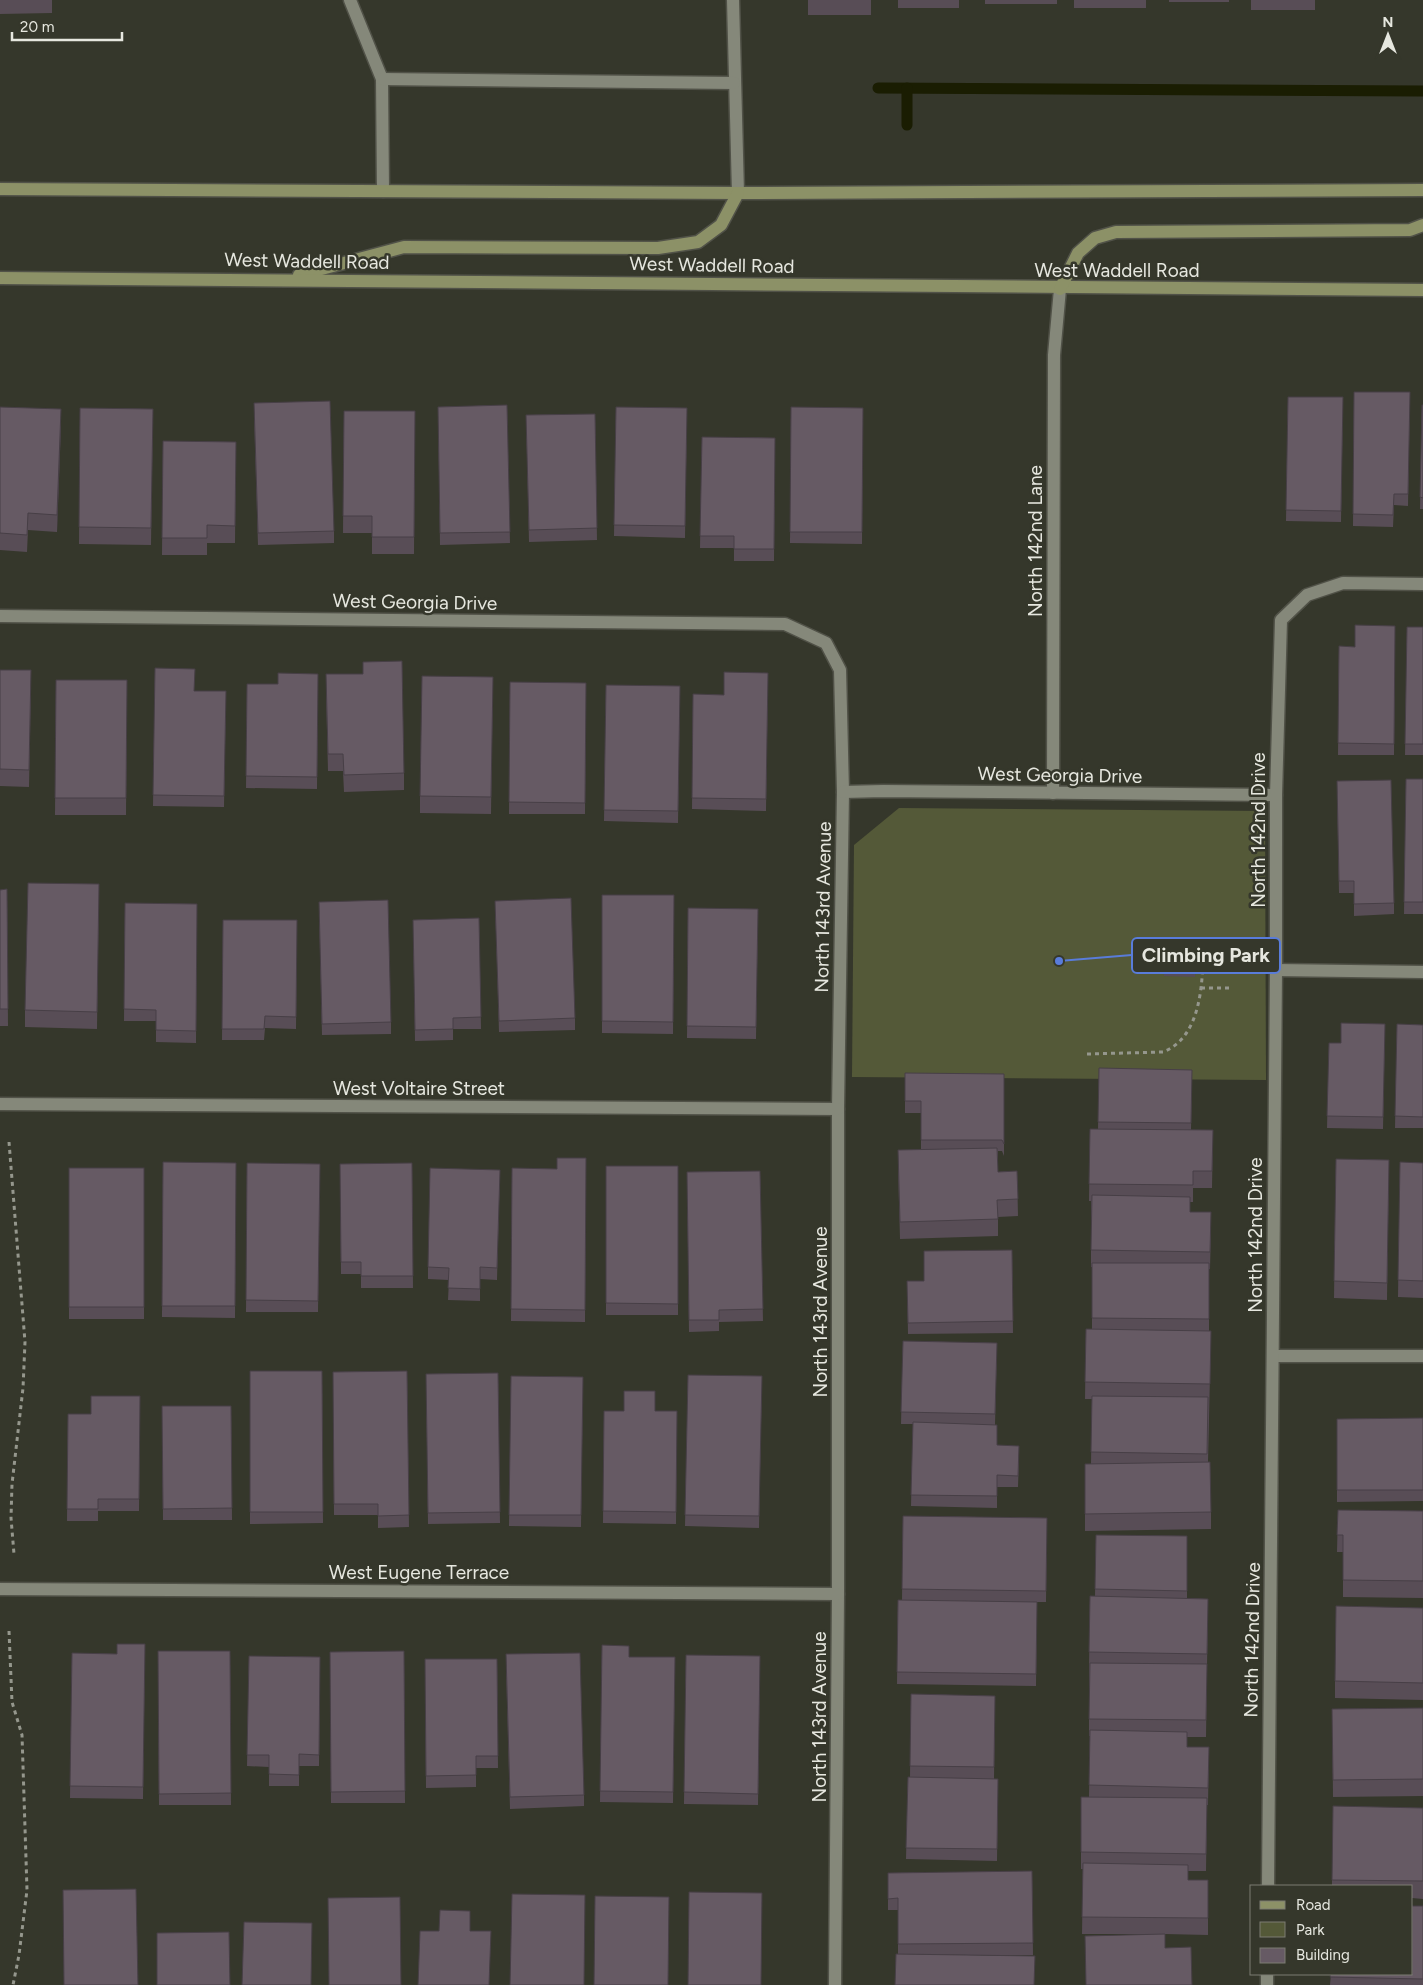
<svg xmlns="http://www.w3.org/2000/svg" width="1423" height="1985" font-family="Figtree,sans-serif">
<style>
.green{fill:#545938}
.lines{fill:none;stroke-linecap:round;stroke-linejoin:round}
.stream{stroke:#1a1d02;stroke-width:11}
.service-casing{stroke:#515248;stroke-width:15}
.minor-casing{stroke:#515248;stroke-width:15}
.secondary-casing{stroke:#515248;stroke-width:15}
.path{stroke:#95978d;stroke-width:3;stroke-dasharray:4 4;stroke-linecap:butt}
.service{stroke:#85887a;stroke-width:12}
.minor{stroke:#85887a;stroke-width:12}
.secondary{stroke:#8c9167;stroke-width:12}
.wall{fill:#584d56}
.shaded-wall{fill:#473f46}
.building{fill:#665a64;stroke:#473f46}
.labels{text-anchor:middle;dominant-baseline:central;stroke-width:5;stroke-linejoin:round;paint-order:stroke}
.street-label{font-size:19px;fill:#e6e7df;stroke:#35372b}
.leader{fill:none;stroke:#597cda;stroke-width:2}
.callout-dot{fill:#597cda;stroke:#35372b;stroke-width:2}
.callout{fill:#35372b;stroke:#597cda;stroke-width:2}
.callout-label{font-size:20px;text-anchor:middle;font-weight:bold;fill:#e6e7df}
</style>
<rect width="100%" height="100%" fill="#35372b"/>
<path class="green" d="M899 808 1265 811 1266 1080 852 1077 854 845Z"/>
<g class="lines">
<g class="stream">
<path d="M878 88 1423 91"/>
<path d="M907 88V125"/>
</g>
<defs>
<g id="service">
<path d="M350 0 382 79 383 191"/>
<path d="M733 0 738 193"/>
<path d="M382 79 734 83"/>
</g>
<g id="minor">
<path d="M0 616 785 624 826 643 840 670 843 792 838 1109V1594L835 1985"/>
<path d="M843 792 883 791 1276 795"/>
<path d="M1053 793 1054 355 1060 289"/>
<path d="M1276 970 1423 972"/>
<path d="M0 1104 838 1109"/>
<path d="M1273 1356H1423"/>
<path d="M0 1589 838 1594"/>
<path d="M1268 1886 1276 970V795L1281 620 1307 595 1343 583 1423 584"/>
<path d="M1267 1985V1974"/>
</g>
<g id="secondary">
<path d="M0 189 738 193 1423 190"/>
<path d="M299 275 404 247 658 248 698 242 721 225 738 193"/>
<path d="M0 278C474 280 949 288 1423 290"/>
<path d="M1060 289 1078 253 1095 238 1116 232 1410 230 1423 225"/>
</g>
</defs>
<use href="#service" class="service-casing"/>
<use href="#minor" class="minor-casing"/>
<use href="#secondary" class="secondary-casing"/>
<g class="path">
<path d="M1201 988H1233"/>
<path d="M1087 1054 1163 1052C1202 1037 1203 981 1203 945"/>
<path d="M9 1142 25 1342 23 1388 12 1484 11 1518 14 1554"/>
<path d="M9 1631 12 1702 22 1735 27 1890 19 1955 13 1985"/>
</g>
<use href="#service" class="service"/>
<use href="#minor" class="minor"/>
<use href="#secondary" class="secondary"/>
</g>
<g class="wall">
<path d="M0 0H52V13L0 14Z"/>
<rect x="808" y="0" width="63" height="15"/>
<rect x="898" y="0" width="61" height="8"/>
<rect x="985" y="0" width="72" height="4"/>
<rect x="1074" y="0" width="72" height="8"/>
<rect x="1169" y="0" width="60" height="2"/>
<rect x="1251" y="0" width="64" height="10"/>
<path d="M1354 392H1410L1408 506 1394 505 1393 527 1353 526Z"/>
<path d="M1288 397H1343L1341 522 1286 521Z"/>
<path d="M507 405 510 543 440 545 438 407Z"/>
<path d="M1422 405H1423V509H1420Z"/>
<path d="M0 407 61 426 57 532 28 530 27 552 0 550Z"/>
<path d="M616 407 687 408 685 538 614 536Z"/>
<path d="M791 407 863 408 862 544 790 543Z"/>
<path d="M80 408 153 409 151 545 79 544Z"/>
<path d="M344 411H415L414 554H372V533H343Z"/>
<path d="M254 414 334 531V543L258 545Z"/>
<path d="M595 414 597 540 529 542 526 415Z"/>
<path d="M702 437 775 438 774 561H734V548H700Z"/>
<path d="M163 441 236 442 235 543H207V555H162Z"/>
<path d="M1395 626 1394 755H1338L1339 646 1355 647Z"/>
<path d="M1407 627H1423V755H1405Z"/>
<path d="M155 668 194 691H226L224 807 153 806Z"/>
<path d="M0 670 31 687 29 787 0 786Z"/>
<path d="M768 673 766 811 692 809 693 694 724 695Z"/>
<path d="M318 674 317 789 246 788 247 684H278Z"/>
<path d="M493 677 491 814 420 813V796Z"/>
<path d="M56 680H127L126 815H55Z"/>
<path d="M510 682 586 683 585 814H509Z"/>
<path d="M606 685 680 686 678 823 604 821Z"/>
<path d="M326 691 404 773V790L344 792 343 771H328Z"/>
<path d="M1406 779H1423V914H1404Z"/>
<path d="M1337 793 1394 903V914L1354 916V893H1339Z"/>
<path d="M99 884 97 1029 25 1027V1010Z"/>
<path d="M7 889 8 1026H0V890Z"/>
<path d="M602 895H674L673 1034 602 1033Z"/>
<path d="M495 901 575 1018V1030L499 1032Z"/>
<path d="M125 903 197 904 196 1043 156 1042V1021H124Z"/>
<path d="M688 908 758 909 756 1039 687 1038Z"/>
<path d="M319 913 391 1022V1034L322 1035Z"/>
<path d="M479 918 481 1029H453V1040L415 1041 413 920Z"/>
<path d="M223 920H297L296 1029 265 1028 264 1040H222Z"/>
<path d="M1165 938 1196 939 1195 977 1164 976Z"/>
<path d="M1385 1024 1383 1129 1327 1128 1329 1043H1341Z"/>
<path d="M1397 1024 1423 1025V1128H1395Z"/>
<path d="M1099 1068 1192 1070 1191 1130H1213L1212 1188H1193V1202H1190V1212L1211 1229 1210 1269H1209V1331H1211L1208 1462 1211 1512V1529L1085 1531V1464H1091L1092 1399H1085L1086 1329H1092V1267H1091V1201H1089L1090 1129H1098Z"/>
<path d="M905 1073 1004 1074V1156L1002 1151H998V1172L1017 1171 1018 1216 998 1217V1236L900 1239 898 1167 921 1150V1113H905Z"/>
<path d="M586 1158 585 1322 511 1321 512 1168 557 1169Z"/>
<path d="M1336 1159 1389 1160 1387 1300 1334 1298Z"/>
<path d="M163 1162 236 1163 235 1318 162 1317Z"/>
<path d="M1400 1162 1423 1163V1298L1398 1297Z"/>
<path d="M247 1163 320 1164 318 1312H246Z"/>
<path d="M412 1163 413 1288H361V1274H341L340 1164Z"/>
<rect x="606" y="1166" width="72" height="149"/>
<rect x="69" y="1168" width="75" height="151"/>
<path d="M500 1170 497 1280 480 1279V1301L448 1300 449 1280 428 1279V1267Z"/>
<path d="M760 1171 763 1321 719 1322V1331L689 1332 687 1172Z"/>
<path d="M1012 1250 1013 1333 908 1334 907 1281H924Z"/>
<path d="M903 1341 997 1343 995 1425 997 1445 1019 1458 1018 1487H997V1508L911 1506 913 1424H901Z"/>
<path d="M250 1371H322L323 1523 250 1524Z"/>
<path d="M407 1371 409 1527 378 1528V1515H334L333 1372Z"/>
<path d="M498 1373 500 1523 428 1524 426 1374Z"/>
<path d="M688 1375 762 1376 759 1528 685 1526Z"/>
<path d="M511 1376 583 1377 581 1527 509 1526Z"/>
<path d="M140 1396 139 1511H98V1521H67L68 1414H91Z"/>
<path d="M162 1406H231L232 1520H163Z"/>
<path d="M604 1411H677L676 1524 603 1523Z"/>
<path d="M1423 1418V1501L1337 1502V1419Z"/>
<path d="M1338 1510 1423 1511V1598L1343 1597V1552H1337Z"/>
<path d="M903 1516 1047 1518 1046 1602H1037L1036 1686 897 1684 898 1600H902Z"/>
<path d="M1096 1535 1187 1536V1598L1208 1599 1206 1737H1187V1747H1209L1208 1805H1207L1206 1871H1188V1880H1208V1935L1165 1934V1948L1192 1985 1147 1934H1082L1083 1869H1081V1852L1089 1797 1090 1736H1089V1669L1090 1596H1095Z"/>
<path d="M1423 1608V1700L1335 1698V1681Z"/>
<path d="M145 1644 143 1799 70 1798 72 1653 117 1654Z"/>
<path d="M602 1645 629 1657H675L673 1803 600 1802Z"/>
<path d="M158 1651H230L231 1805H159Z"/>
<path d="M404 1651 405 1803H331L330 1652Z"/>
<path d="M686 1655 760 1656 758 1805 684 1804Z"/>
<path d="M249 1656 320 1657 319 1766H299V1786H269V1767L247 1766Z"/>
<path d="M425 1659H497L498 1768H476V1787L426 1788Z"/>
<path d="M506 1666 584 1795V1806L510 1809Z"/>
<path d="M911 1694 995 1696 994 1779H998L997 1861 906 1859 908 1777H910Z"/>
<path d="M1423 1708V1796L1333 1797 1332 1709Z"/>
<path d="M1423 1808V1899L1412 1898V1886H1332V1880Z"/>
<path d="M1032 1871 1033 1955H970L898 1954V1910H888V1873Z"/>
<path d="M1423 1906V1985H1330L1331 1974Z"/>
</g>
<path class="shaded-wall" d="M61 409V426L57 532V515Z"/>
<g class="building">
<path d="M1354 392H1410L1408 494H1394L1393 515 1353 514Z"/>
<path d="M1288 397H1343L1341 511 1286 510Z"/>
<path d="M330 401 334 531 258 533 254 403Z"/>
<path d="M507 405 510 532 440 533 438 407Z"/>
<path d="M1422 405H1423V498L1420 497Z"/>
<path d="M0 407 61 409 57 515 28 513 27 535 0 533Z"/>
<path d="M616 407 687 408 685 526 614 525Z"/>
<path d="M791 407 863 408 862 532H790Z"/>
<path d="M80 408 153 409 151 528 79 527Z"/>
<path d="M344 411H415L414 537H372V516H343Z"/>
<path d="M595 414 597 528 529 530 526 415Z"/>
<path d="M702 437 775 438 774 549H734V536H700Z"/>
<path d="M163 441 236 442 235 526 207 525V538H162Z"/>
<path d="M1355 625 1395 626 1394 744 1338 743 1339 646 1355 647Z"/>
<path d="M1407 627H1423V744H1405Z"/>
<path d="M402 661 404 773 344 775 343 754H328L326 674H363V662Z"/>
<path d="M155 668 195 669 194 691H226L224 796 153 795Z"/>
<path d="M0 670H31L29 770 0 769Z"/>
<path d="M724 672 768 673 766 799 692 798 693 694 724 695Z"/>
<path d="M278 673 318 674 317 777 246 776 247 684H278Z"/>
<path d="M422 676 493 677 491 797 420 796Z"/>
<path d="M56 680H127L126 798H55Z"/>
<path d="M510 682 586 683 585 803 509 802Z"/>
<path d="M606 685 680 686 678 811 604 810Z"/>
<path d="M1406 779H1423V902H1404Z"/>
<path d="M1391 780 1394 903 1354 904V881H1339L1337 781Z"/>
<path d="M28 883 99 884 97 1012 25 1010Z"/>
<path d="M7 889 8 1009H0V890Z"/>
<path d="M602 895H674L673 1022 602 1021Z"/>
<path d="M571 898 575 1018 499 1021 495 901Z"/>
<path d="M388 900 391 1022 322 1024 319 902Z"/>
<path d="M125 903 197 904 196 1031 156 1030V1010L124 1009Z"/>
<path d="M688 908 758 909 756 1027 687 1026Z"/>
<path d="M479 918 481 1017 453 1018V1029L415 1030 413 920Z"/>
<path d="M223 920H297L296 1017 265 1016 264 1029H222Z"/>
<path d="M1341 1023 1385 1024 1383 1117 1327 1116 1329 1043H1341Z"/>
<path d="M1397 1024 1423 1025V1117L1395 1116Z"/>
<path d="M1099 1068 1192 1070 1191 1123 1098 1122Z"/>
<path d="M905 1073 1004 1074V1144L1002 1140H921V1101H905Z"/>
<path d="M1090 1129 1213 1130 1212 1171H1193V1185L1089 1184Z"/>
<path d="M997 1148 998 1172 1017 1171 1018 1199 997 1200 998 1219 900 1222 898 1150Z"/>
<path d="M557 1158H586L585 1310 511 1309 512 1168 557 1169Z"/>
<path d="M1336 1159 1389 1160 1387 1283 1334 1281Z"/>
<path d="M163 1162 236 1163 235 1306H162Z"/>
<path d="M1400 1162 1423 1163V1281L1398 1280Z"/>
<path d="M247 1163 320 1164 318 1301 246 1300Z"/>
<path d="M412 1163 413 1276H361V1262H341L340 1164Z"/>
<path d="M606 1166H678V1304L606 1303Z"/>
<rect x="69" y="1168" width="75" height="139"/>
<path d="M430 1168 500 1170 497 1268 480 1267V1289L448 1288 449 1268 428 1267Z"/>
<path d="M760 1171 763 1309 719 1310V1320H689L687 1172Z"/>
<path d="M1092 1195 1190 1197V1212H1211L1210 1252 1091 1250Z"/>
<path d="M1012 1250 1013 1321 908 1323 907 1281H924V1251Z"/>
<path d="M1092 1263H1209V1319L1092 1318Z"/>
<path d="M1086 1329 1211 1331 1210 1384 1085 1382Z"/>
<path d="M903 1341 997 1343 995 1414 901 1412Z"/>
<path d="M250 1371H322L323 1512H250Z"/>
<path d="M407 1371 409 1515 378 1516V1504H334L333 1372Z"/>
<path d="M498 1373 500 1512 428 1513 426 1374Z"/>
<path d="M688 1375 762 1376 759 1516 685 1515Z"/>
<path d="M511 1376 583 1377 581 1515H509Z"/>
<path d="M624 1391H655V1411H677L676 1512 603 1511 604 1411H624Z"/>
<path d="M91 1396H140L139 1499H98V1509H67L68 1414H91Z"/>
<path d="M1092 1396 1208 1397 1207 1454 1091 1452Z"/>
<path d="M162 1406H231L232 1508 163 1509Z"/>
<path d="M1423 1418V1490H1337V1419Z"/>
<path d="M913 1422 997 1425V1445L1019 1446 1018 1476 997 1475V1496L911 1495Z"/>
<path d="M1210 1462 1211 1512 1085 1514V1464Z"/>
<path d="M1338 1510 1423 1511V1581L1343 1580V1535H1337Z"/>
<path d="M903 1516 1047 1518 1046 1591 902 1589Z"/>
<path d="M1096 1535 1187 1536V1591L1095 1589Z"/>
<path d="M1090 1596 1208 1599 1207 1654 1089 1652Z"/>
<path d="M898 1600 1037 1602 1036 1674 897 1672Z"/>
<path d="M1336 1606 1423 1608V1683L1335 1681Z"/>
<path d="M117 1644H145L143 1787 70 1786 72 1653 117 1654Z"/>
<path d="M602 1645 629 1646V1657H675L673 1792 600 1791Z"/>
<path d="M158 1651H230L231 1793 159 1794Z"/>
<path d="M404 1651 405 1791 331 1792 330 1652Z"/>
<path d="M580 1653 584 1795 510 1797 506 1654Z"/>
<path d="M686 1655 760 1656 758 1794 684 1792Z"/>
<path d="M249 1656 320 1657 319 1755 299 1754V1775L269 1774V1755H247Z"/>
<path d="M425 1659H497L498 1756H476V1775L426 1776Z"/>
<path d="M1090 1663 1207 1664 1206 1720 1089 1719Z"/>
<path d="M911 1694 995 1696 994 1767 910 1766Z"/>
<path d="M1423 1708V1779L1333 1780 1332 1709Z"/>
<path d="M1090 1730 1187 1732V1747H1209L1208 1788 1089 1785Z"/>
<path d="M908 1777 998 1779 997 1849 906 1848Z"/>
<path d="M1081 1797 1207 1798 1206 1854 1081 1852Z"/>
<path d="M1333 1806 1423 1808V1881L1332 1880Z"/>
<path d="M1083 1863 1188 1865V1880H1208V1918L1082 1917Z"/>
<path d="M1032 1871 1033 1943 898 1944V1898L888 1899V1873Z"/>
<path d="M136 1889 138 1985H64L63 1890Z"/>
<path d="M689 1892 762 1893 761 1985H688Z"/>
<path d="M512 1894 585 1895 584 1985H510Z"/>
<path d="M595 1896 669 1897 668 1985H594Z"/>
<path d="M400 1897 401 1985H329L328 1898Z"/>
<path d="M1412 1906H1423V1979L1330 1977 1331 1974H1412Z"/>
<path d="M440 1910 470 1911V1931H491L489 1985H418L420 1931H439Z"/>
<path d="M244 1922 312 1923 311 1985H242Z"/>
<path d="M229 1932 230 1985H157V1933Z"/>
<path d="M1165 1934V1948L1191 1947 1192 1985H1086L1085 1936Z"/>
<path d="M896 1954 1035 1956 1034 1985H895Z"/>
</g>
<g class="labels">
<g class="street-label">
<text transform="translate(307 261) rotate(1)">West Waddell Road</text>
<text transform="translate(712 265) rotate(1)">West Waddell Road</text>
<text x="1117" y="270">West Waddell Road</text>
<text transform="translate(1035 541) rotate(-90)">North 142nd Lane</text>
<text transform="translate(415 602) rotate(1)">West Georgia Drive</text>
<text transform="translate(1060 775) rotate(1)">West Georgia Drive</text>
<text transform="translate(1258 830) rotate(-90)">North 142nd Drive</text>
<text transform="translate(823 907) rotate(-89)">North 143rd Avenue</text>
<text x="419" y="1088">West Voltaire Street</text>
<text transform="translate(1255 1235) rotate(-90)">North 142nd Drive</text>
<text transform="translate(820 1312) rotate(-90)">North 143rd Avenue</text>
<text x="419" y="1572">West Eugene Terrace</text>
<text transform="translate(1252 1640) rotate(-89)">North 142nd Drive</text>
<text transform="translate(819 1717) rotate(-90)">North 143rd Avenue</text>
</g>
</g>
<path class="leader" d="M1059 961L1132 955"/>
<circle class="callout-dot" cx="1059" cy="961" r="5"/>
<rect class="callout" x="1132" y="938" width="148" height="35" rx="5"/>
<g class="callout-label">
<text x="1206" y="962">Climbing Park</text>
</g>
<rect x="1250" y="1885" width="162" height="90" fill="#35372b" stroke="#7c7d73"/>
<rect x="1260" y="1901" width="25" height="8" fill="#8c9167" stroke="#7c7d73"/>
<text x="1296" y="1910" font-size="15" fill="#e6e7df">Road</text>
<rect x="1260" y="1922" width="25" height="15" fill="#545938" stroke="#7c7d73"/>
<text x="1296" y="1935" font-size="15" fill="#e6e7df">Park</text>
<rect x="1260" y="1948" width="25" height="15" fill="#665a64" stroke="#7c7d73"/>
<text x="1296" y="1960" font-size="15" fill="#e6e7df">Building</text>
<g transform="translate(1388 35)" stroke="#35372b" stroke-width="4" paint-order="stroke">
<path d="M0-4L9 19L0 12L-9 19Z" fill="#e6e7df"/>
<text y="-8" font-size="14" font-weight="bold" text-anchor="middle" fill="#e6e7df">N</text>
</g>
<path d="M12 32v8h110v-8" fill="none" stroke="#e6e7df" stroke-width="2.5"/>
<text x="20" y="32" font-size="15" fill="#e6e7df" stroke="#35372b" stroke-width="4" paint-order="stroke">20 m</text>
</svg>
